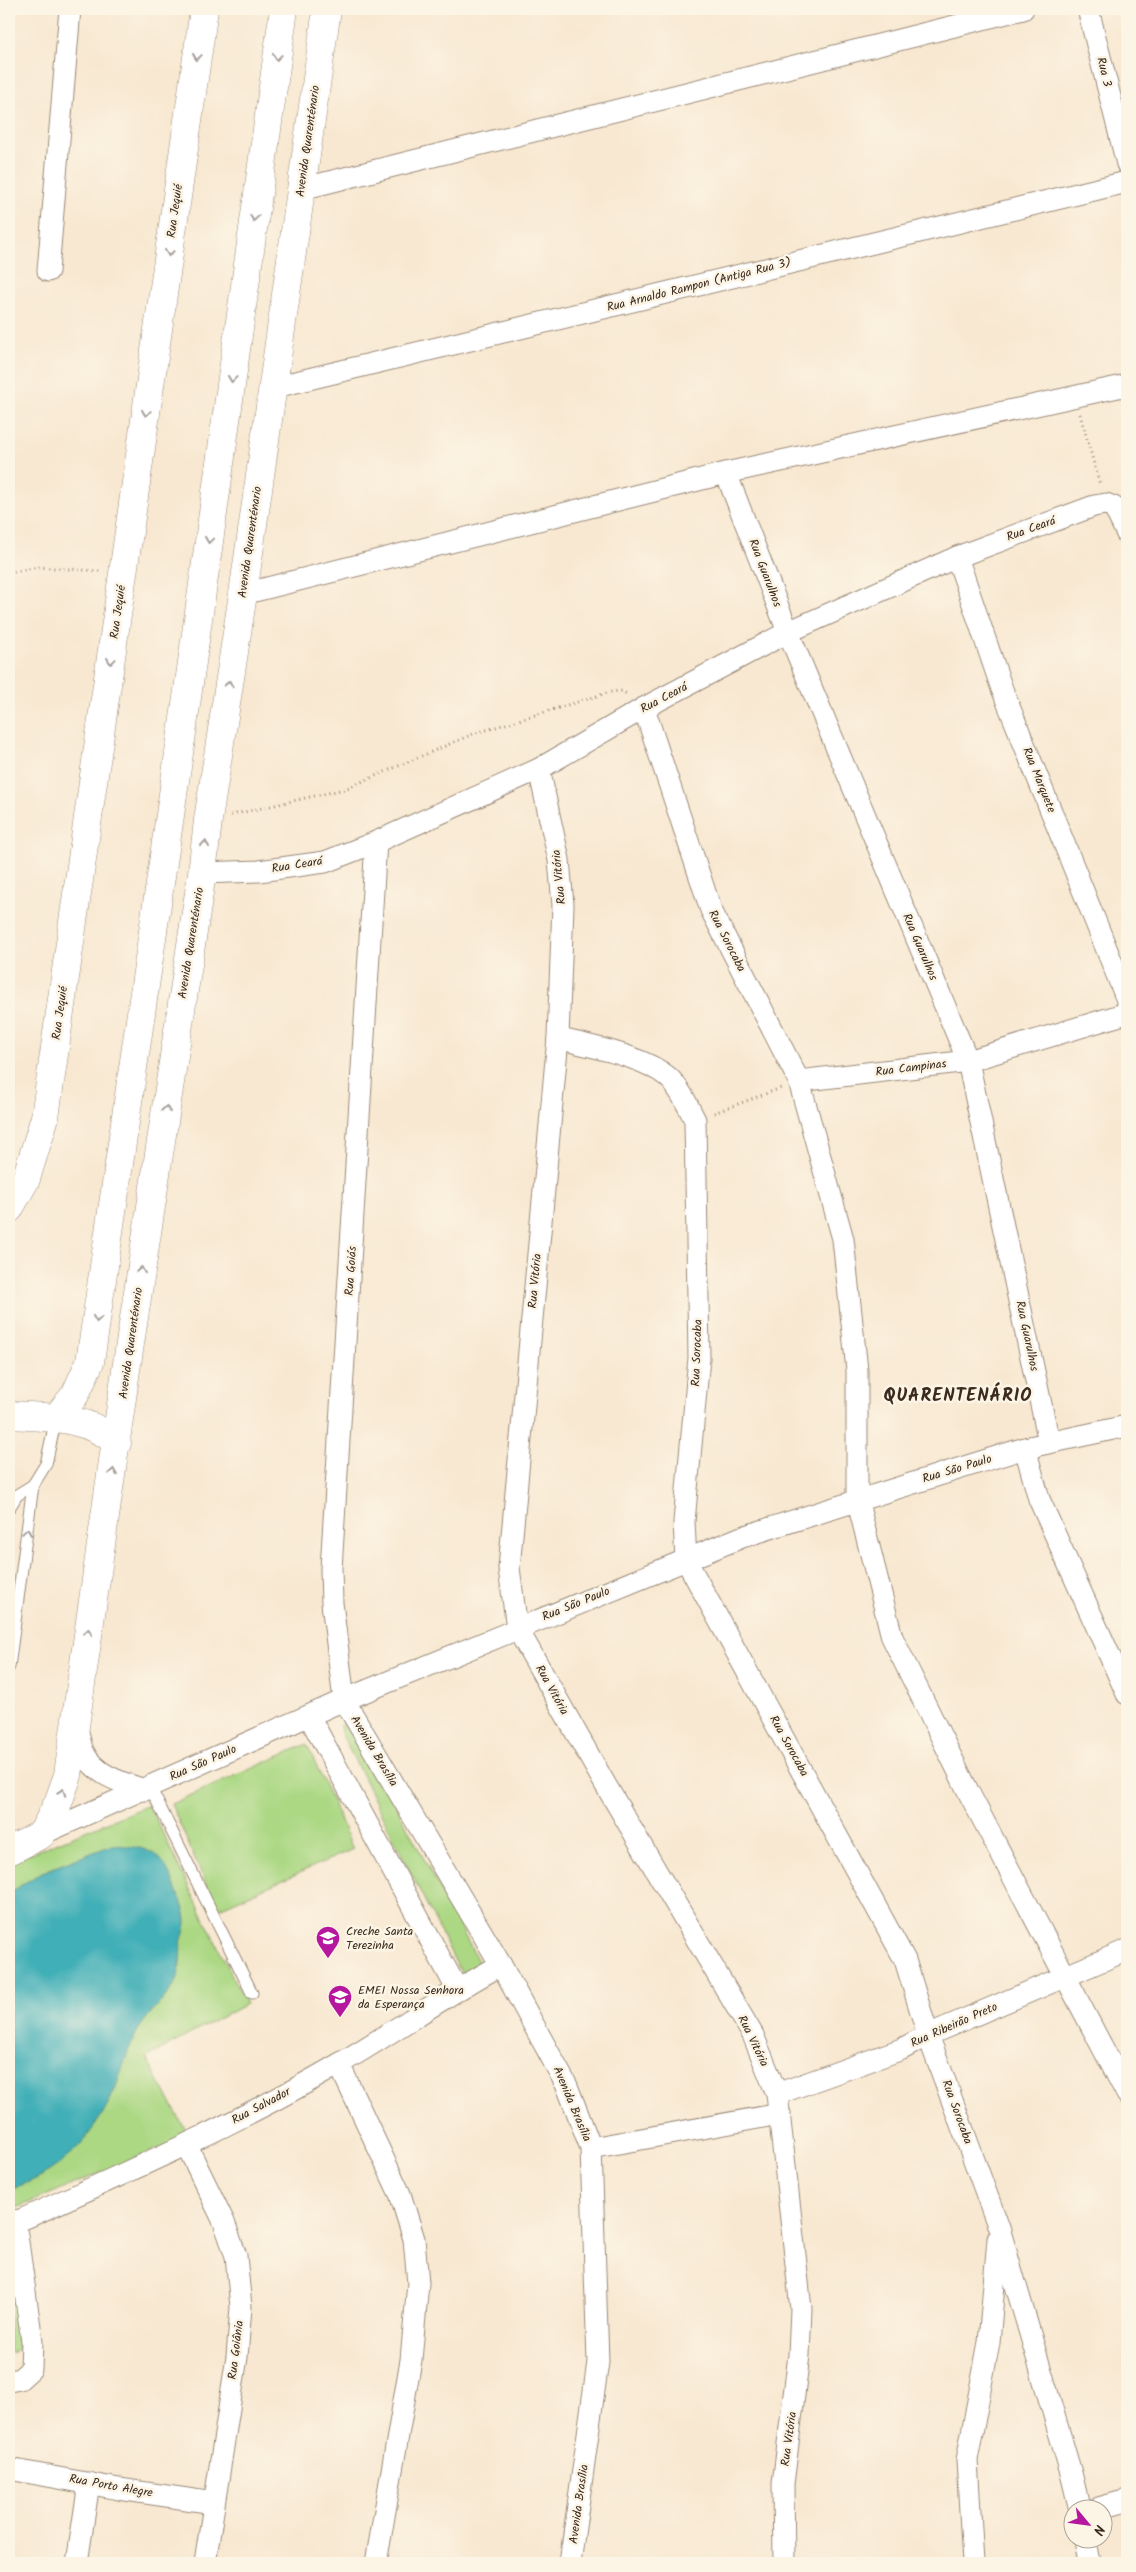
<svg xmlns="http://www.w3.org/2000/svg" width="1136" height="2572" font-family="Kalam,sans-serif">
<style>
.green{fill:#acd884;stroke:#748151}
.water{fill:#3fafb7;stroke:#3d6c6a}
.lines{fill:none;stroke-linecap:round;stroke-linejoin:round}
.lane-casing{stroke:#9a8978;stroke-width:13}
.street-casing{stroke:#9a8978;stroke-width:23}
.secondary-casing{stroke:#9a8978;stroke-width:29}
.path{stroke:#9a8978;stroke-width:3;stroke-dasharray:1 4;stroke-linecap:butt}
.lane{stroke:#fff;stroke-width:11}
.street{stroke:#fff;stroke-width:21}
.secondary{stroke:#fff;stroke-width:28}
.oneway{stroke:#a79f9a}
.labels{text-anchor:middle;dominant-baseline:central;stroke-width:5;stroke-linejoin:round;paint-order:stroke}
.street-label{font-size:12px;fill:#3b2a1e;stroke:#fcf5e5}
.poi-label{font-size:12px;fill:#3b2a1e;stroke:#fcf5e5;text-anchor:start}
.district-label{font-size:18px;font-weight:bold;letter-spacing:1px;fill:#3b2a1e;stroke:#fcf5e5}
</style>
<rect width="100%" height="100%" fill="#fcf5e5"/>
<filter id="ink" filterUnits="userSpaceOnUse"><feTurbulence type="fractalNoise" baseFrequency=".02" numOctaves="2"/><feDisplacementMap in="SourceGraphic" scale="10" xChannelSelector="R" yChannelSelector="G"/><feConvolveMatrix kernelMatrix="1 2 1 2 8 2 1 2 1" color-interpolation-filters="sRGB"/></filter>
<filter id="wash" filterUnits="userSpaceOnUse"><feTurbulence type="fractalNoise" baseFrequency=".0096" numOctaves="4" result="noise"/><feDisplacementMap in="SourceGraphic" scale="20" xChannelSelector="R" yChannelSelector="G"/><feGaussianBlur stdDeviation="1.12" result="paint"/><feColorMatrix in="noise" values="0 0 0 0 0 0 0 0 0 0 0 0 0 0 0 0 0 1.4 0 .05"/><feComposite in="paint" operator="in"/></filter>
<g filter="url(#wash)">
<rect width="100%" height="100%" fill="#f8e8d1"/>
<g class="green">
<path d="M346 1721 352 1723 478 1961V1967L465 1974 458 1967 341 1733 340 1726Z"/>
<path d="M307 1744 353 1849 217 1909 171 1804Z"/>
<path d="M149 1805 246 2004 146 2058 189 2136 9 2211V1862Z"/>
<path d="M9 2248 13 2251 22 2346 12 2353 9 2352Z"/>
</g>
<path class="water" d="M112 1845C152 1847 162 1852 176 1889 180 1899 186 1911 186 1922 186 1929 182 1937 181 1944 180 1955 181 1972 176 1982 165 2001 145 2015 135 2036 126 2053 122 2072 115 2089 95 2136 59 2176 9 2189V1893L42 1872Z"/>
</g>
<g filter="url(#ink)">
<g class="lines">
<defs>
<g id="lane">
<path d="M9 1508 17 1495 33 1485"/>
<path d="M9 1667 33 1485 46 1464 56 1418"/>
<path d="M150 1787 252 1993"/>
</g>
<g id="street">
<path d="M1088 9 1127 164"/>
<path d="M301 189 1023 9"/>
<path d="M48 271 70 9"/>
<path d="M271 388 1127 182"/>
<path d="M726 473 788 632 968 1061 1049 1442"/>
<path d="M957 557 1002 689 1127 1000"/>
<path d="M243 594 726 473 1127 385"/>
<path d="M644 708 711 910 799 1081 843 1239 857 1370V1499L892 1637 970 1795 1127 2094"/>
<path d="M539 769 559 860 563 905 558 1038 509 1568 517 1628 605 1784 753 2035 777 2094 801 2309 799 2355 783 2484 784 2563"/>
<path d="M376 842 331 1569 332 1603 344 1700 501 1965 567 2086 591 2148 598 2362 570 2563"/>
<path d="M202 873 259 871 325 862 376 842 539 769 644 708 788 632 957 557 1094 506 1106 504 1114 507 1127 534"/>
<path d="M558 1038C590 1047 642 1055 668 1077 680 1088 688 1106 695 1120L699 1358 684 1522 686 1560 905 1960 928 2035 999 2228 1071 2473 1080 2510"/>
<path d="M799 1081 968 1061 1127 1013"/>
<path d="M1025 1448 1039 1499 1127 1694"/>
<path d="M309 1716 457 1989"/>
<path d="M77 1728C79 1735 80 1744 83 1751 94 1775 122 1783 145 1790"/>
<path d="M42 1834 344 1700 742 1537 1025 1448 1127 1426"/>
<path d="M339 2064 400 2194 414 2239 418 2283 411 2360 376 2563"/>
<path d="M777 2094 902 2049 928 2035 1127 1950"/>
<path d="M187 2146 224 2222 236 2256 241 2307 237 2357 205 2563"/>
<path d="M591 2148 780 2114"/>
<path d="M9 2223 23 2219C130 2171 237 2124 339 2064 394 2032 445 1995 501 1965"/>
<path d="M9 2381 20 2379 31 2369 32 2341 15 2221"/>
<path d="M9 2469 119 2489 214 2503"/>
<path d="M1091 2510 1127 2500"/>
<path d="M1085 2540 1089 2563"/>
<path d="M77 2563 89 2483"/>
<path d="M973 2563 967 2460 989 2342 998 2239"/>
</g>
<g id="secondary">
<path d="M9 1209 26 1179 45 1117 204 9"/>
<path d="M9 1415C45 1417 89 1416 117 1443"/>
<path d="M56 1418 75 1395 90 1362 183 726 284 9"/>
<path d="M9 1851 42 1834 58 1803 68 1775 126 1370 202 873 208 820 243 594 327 9"/>
</g>
</defs>
<use href="#lane" class="lane-casing"/>
<use href="#street" class="street-casing"/>
<use href="#secondary" class="secondary-casing"/>
<g class="path">
<path d="M1080 414 1100 485"/>
<path d="M9 573 38 567 100 571"/>
<path d="M231 815 345 789 473 734 610 692 622 691 628 695"/>
<path d="M714 1113 781 1088"/>
</g>
<use href="#lane" class="lane"/>
<use href="#street" class="street"/>
<use href="#secondary" class="secondary"/>
</g>
<defs><path id="oneway-chevron" d="M-2-3.5L2.5 0L-2 3.5" fill="none" stroke-width="1.6" stroke-linecap="round" stroke-linejoin="round" transform="scale(1.25)"/></defs>
<g class="oneway">
<use href="#oneway-chevron" transform="translate(197 57) rotate(98)"/>
<use href="#oneway-chevron" transform="translate(277 57) rotate(98)"/>
<use href="#oneway-chevron" transform="translate(254 218) rotate(98)"/>
<use href="#oneway-chevron" transform="translate(169 253) rotate(98)"/>
<use href="#oneway-chevron" transform="translate(232 379) rotate(98)"/>
<use href="#oneway-chevron" transform="translate(146 413) rotate(98)"/>
<use href="#oneway-chevron" transform="translate(209 540) rotate(98)"/>
<use href="#oneway-chevron" transform="translate(111 661) rotate(98)"/>
<use href="#oneway-chevron" transform="translate(229 684) rotate(-81)"/>
<use href="#oneway-chevron" transform="translate(205 844) rotate(-84)"/>
<use href="#oneway-chevron" transform="translate(166 1109) rotate(-81)"/>
<use href="#oneway-chevron" transform="translate(141 1270) rotate(-81)"/>
<use href="#oneway-chevron" transform="translate(97 1319) rotate(98)"/>
<use href="#oneway-chevron" transform="translate(113 1472) rotate(-81)"/>
<use href="#oneway-chevron" transform="translate(27 1532) rotate(-82)"/>
<use href="#oneway-chevron" transform="translate(88 1632) rotate(-81)"/>
<use href="#oneway-chevron" transform="translate(62 1792) rotate(-70)"/>
</g>
</g>
<defs>
<symbol id="school-pin" viewBox="-11 -11 22 30"><path d="M0 17L-7.5 6A9.5 9.5 0 1 1 7.5 6Z" fill="#b5179e" stroke="#fcf5e5"/><path d="M0-5L7-2L0 1L-7-2ZM-4 1L0 2.5L4 1V4Q0 6-4 4Z" fill="#fff"/></symbol>
</defs>
<g fill-rule="evenodd">
<use href="#school-pin" x="314" y="1924" width="28" height="38"/>
<use href="#school-pin" x="326" y="1983" width="28" height="38"/>
</g>
<g class="labels">
<g class="street-label">
<text transform="translate(1104 72) rotate(76)">Rua 3</text>
<text transform="translate(308 141) rotate(-82)">Avenida Quarenténario</text>
<text transform="translate(175 211) rotate(-82)">Rua Jequié</text>
<text transform="translate(699 285) rotate(-14)">Rua Arnaldo Rampon (Antiga Rua 3)</text>
<text transform="translate(1031 529) rotate(-20)">Rua Ceará</text>
<text transform="translate(250 542) rotate(-82)">Avenida Quarenténario</text>
<text transform="translate(765 573) rotate(69)">Rua Guarulhos</text>
<text transform="translate(118 612) rotate(-82)">Rua Jequié</text>
<text transform="translate(664 698) rotate(-28)">Rua Ceará</text>
<text transform="translate(1039 780) rotate(68)">Rua Marquete</text>
<text transform="translate(297 865) rotate(-9)">Rua Ceará</text>
<text transform="translate(559 877) rotate(-96)">Rua Vitória</text>
<text transform="translate(727 941) rotate(63)">Rua Sorocaba</text>
<text transform="translate(191 943) rotate(-81)">Avenida Quarenténario</text>
<text transform="translate(920 947) rotate(67)">Rua Guarulhos</text>
<text transform="translate(60 1013) rotate(-82)">Rua Jequié</text>
<text transform="translate(911 1068) rotate(-7)">Rua Campinas</text>
<text transform="translate(351 1271) rotate(-86)">Rua Goiás</text>
<text transform="translate(535 1281) rotate(-85)">Rua Vitória</text>
<text transform="translate(1027 1336) rotate(78)">Rua Guarulhos</text>
<text transform="translate(131 1343) rotate(-82)">Avenida Quarenténario</text>
<text transform="translate(697 1353) rotate(-88)">Rua Sorocaba</text>
<text transform="translate(957 1469) rotate(-17)">Rua São Paulo</text>
<text transform="translate(576 1604) rotate(-22)">Rua São Paulo</text>
<text transform="translate(552 1690) rotate(61)">Rua Vitória</text>
<text transform="translate(789 1746) rotate(61)">Rua Sorocaba</text>
<text transform="translate(374 1751) rotate(59)">Avenida Brasília</text>
<text transform="translate(203 1763) rotate(-24)">Rua São Paulo</text>
<text transform="translate(954 2025) rotate(-24)">Rua Ribeirão Preto</text>
<text transform="translate(753 2041) rotate(64)">Rua Vitória</text>
<text transform="translate(572 2104) rotate(67)">Avenida Brasília</text>
<text transform="translate(261 2106) rotate(-28)">Rua Salvador</text>
<text transform="translate(957 2112) rotate(70)">Rua Sorocaba</text>
<text transform="translate(236 2350) rotate(-83)">Rua Goiânia</text>
<text transform="translate(789 2439) rotate(-82)">Rua Vitória</text>
<text transform="translate(111 2486) rotate(10)">Rua Porto Alegre</text>
<text transform="translate(579 2504) rotate(-82)">Avenida Brasília</text>
</g>
<g class="poi-label">
<text x="346" y="1931">Creche Santa<tspan x="346" dy="14">Terezinha</tspan></text>
<text x="358" y="1990">EMEI Nossa Senhora<tspan x="358" dy="14">da Esperança</tspan></text>
</g>
<g class="district-label">
<text x="958" y="1396">QUARENTENÁRIO</text>
</g>
</g>
<rect width="1136" height="2572" fill="none" stroke="#fcf5e5" stroke-width="30"/>
<g transform="translate(1088 2524) rotate(119)"><circle r="24" fill="#fcf5e5" stroke="#afa495"/>
<path d="M0-4L9 19L0 12L-9 19Z" fill="#b5179e"/>
<text y="-8" font-size="14" font-weight="bold" text-anchor="middle" fill="#3b2a1e">N</text>
</g>
</svg>
